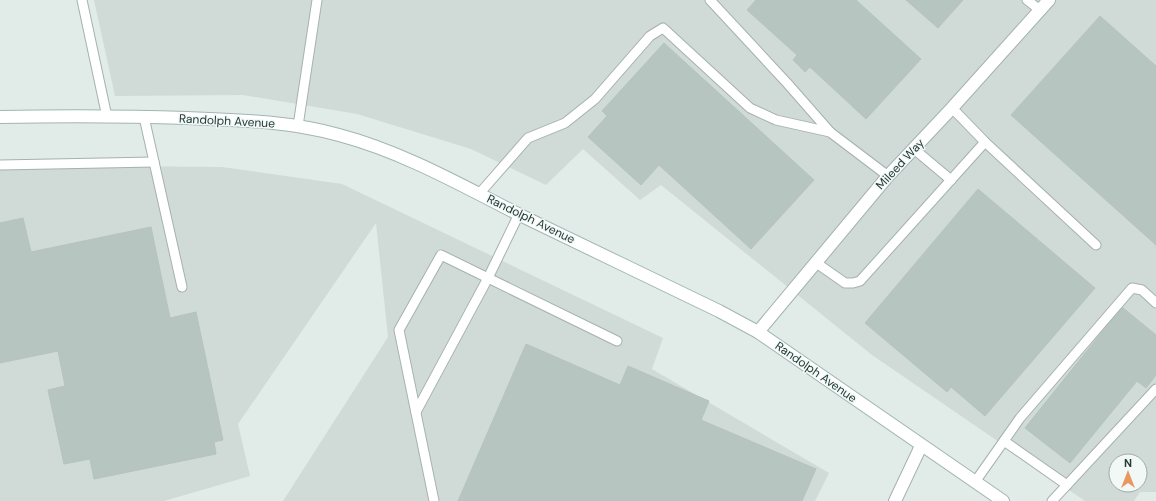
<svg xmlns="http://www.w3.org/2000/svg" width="1156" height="501" font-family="'DM Sans',sans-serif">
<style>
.built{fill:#d0dad7;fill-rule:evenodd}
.building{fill:#b7c5c1;stroke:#b4c4c0}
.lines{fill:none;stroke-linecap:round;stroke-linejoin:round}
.lane-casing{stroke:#a4b2b0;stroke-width:11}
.street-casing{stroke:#a4b2b0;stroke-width:14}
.secondary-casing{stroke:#a1b6b2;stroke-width:14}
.lane{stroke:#fff;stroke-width:9}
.street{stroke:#fff;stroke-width:12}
.secondary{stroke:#fff;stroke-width:12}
.labels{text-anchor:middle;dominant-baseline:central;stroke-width:3;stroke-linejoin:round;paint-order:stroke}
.street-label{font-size:12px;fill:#233a38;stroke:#f2f8f5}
</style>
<rect width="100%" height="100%" fill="#e1ebe8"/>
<g class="built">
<path d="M94 0H1156V492H1140L1134 501H1085L872 355 661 185 640 200 583 149 546 185 471 149 357 114 243 95 115 96ZM1116 461H1140V485H1116Z"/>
<path d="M0 165 222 167 342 184 663 338 652 369 829 473 815 501H283L388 337 376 223 238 424 250 476 164 501H0Z"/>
</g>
<g class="building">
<path d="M756 0H856L921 59 866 119 810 67 805 72 793 60 797 55 747 10Z"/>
<path d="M906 0H963L938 28Z"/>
<path d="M1100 16 1156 66V245L1011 115Z"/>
<path d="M664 43 814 180 751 249 659 165 641 185 588 137 607 116 602 111Z"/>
<path d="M978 189 1095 288 985 416 951 387 947 392 865 323Z"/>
<path d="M23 218 31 252 151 227 170 318 196 312 223 440 214 442 216 454 94 479 90 459 64 464 48 390 65 386 58 351 0 363V223Z"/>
<path d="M1122 307 1156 335V375L1146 388 1137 381 1070 463 1025 428Z"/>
<path d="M526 344 620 385 628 366 709 401 701 420 816 469 802 501H458Z"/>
</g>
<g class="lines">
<defs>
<g id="lane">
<path d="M82 0 107 117"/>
<path d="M710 0 787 83 830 132 888 176"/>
<path d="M1027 0 1040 10"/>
<path d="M952 108 985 142 1096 245"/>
<path d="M144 117 182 287"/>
<path d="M298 126 317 0"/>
<path d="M914 149 951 180"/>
<path d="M0 165 154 162"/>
<path d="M479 194 528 138 565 123 595 99 650 36 663 28 750 108 776 120 830 132"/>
<path d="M815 262 845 283H853L860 281 985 142"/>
<path d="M416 412 488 278 617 341"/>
<path d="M1004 441 1067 485"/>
<path d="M975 482 1020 418 1132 288 1142 290 1156 303"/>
<path d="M434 501 399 330 441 255 488 278 519 214"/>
<path d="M1052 501 1156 389"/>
</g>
<g id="street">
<path d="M758 332 888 176 952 108 1049 0"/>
<path d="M895 501 921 446"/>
</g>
<path id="secondary" d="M0 117C62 116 125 116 187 118 238 120 289 121 339 135 403 152 461 185 520 215 586 247 653 279 719 311L758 332 1003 501"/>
</defs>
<use href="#lane" class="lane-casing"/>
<use href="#street" class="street-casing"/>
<use href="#secondary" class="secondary-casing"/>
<use href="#lane" class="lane"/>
<use href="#street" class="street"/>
<use href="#secondary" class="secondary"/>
</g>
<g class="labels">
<g class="street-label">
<text transform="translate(227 121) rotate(3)">Randolph Avenue</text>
<text transform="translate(900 164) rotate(-47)">Mileed Way</text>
<text transform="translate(531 219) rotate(26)">Randolph Avenue</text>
<text transform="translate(816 372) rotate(35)">Randolph Avenue</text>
</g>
</g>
<g transform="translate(1128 473)"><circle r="19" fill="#f2f8f5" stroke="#9faca9"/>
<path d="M0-3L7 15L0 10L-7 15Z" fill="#e99861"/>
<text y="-6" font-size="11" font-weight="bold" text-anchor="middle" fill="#233a38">N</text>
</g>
</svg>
